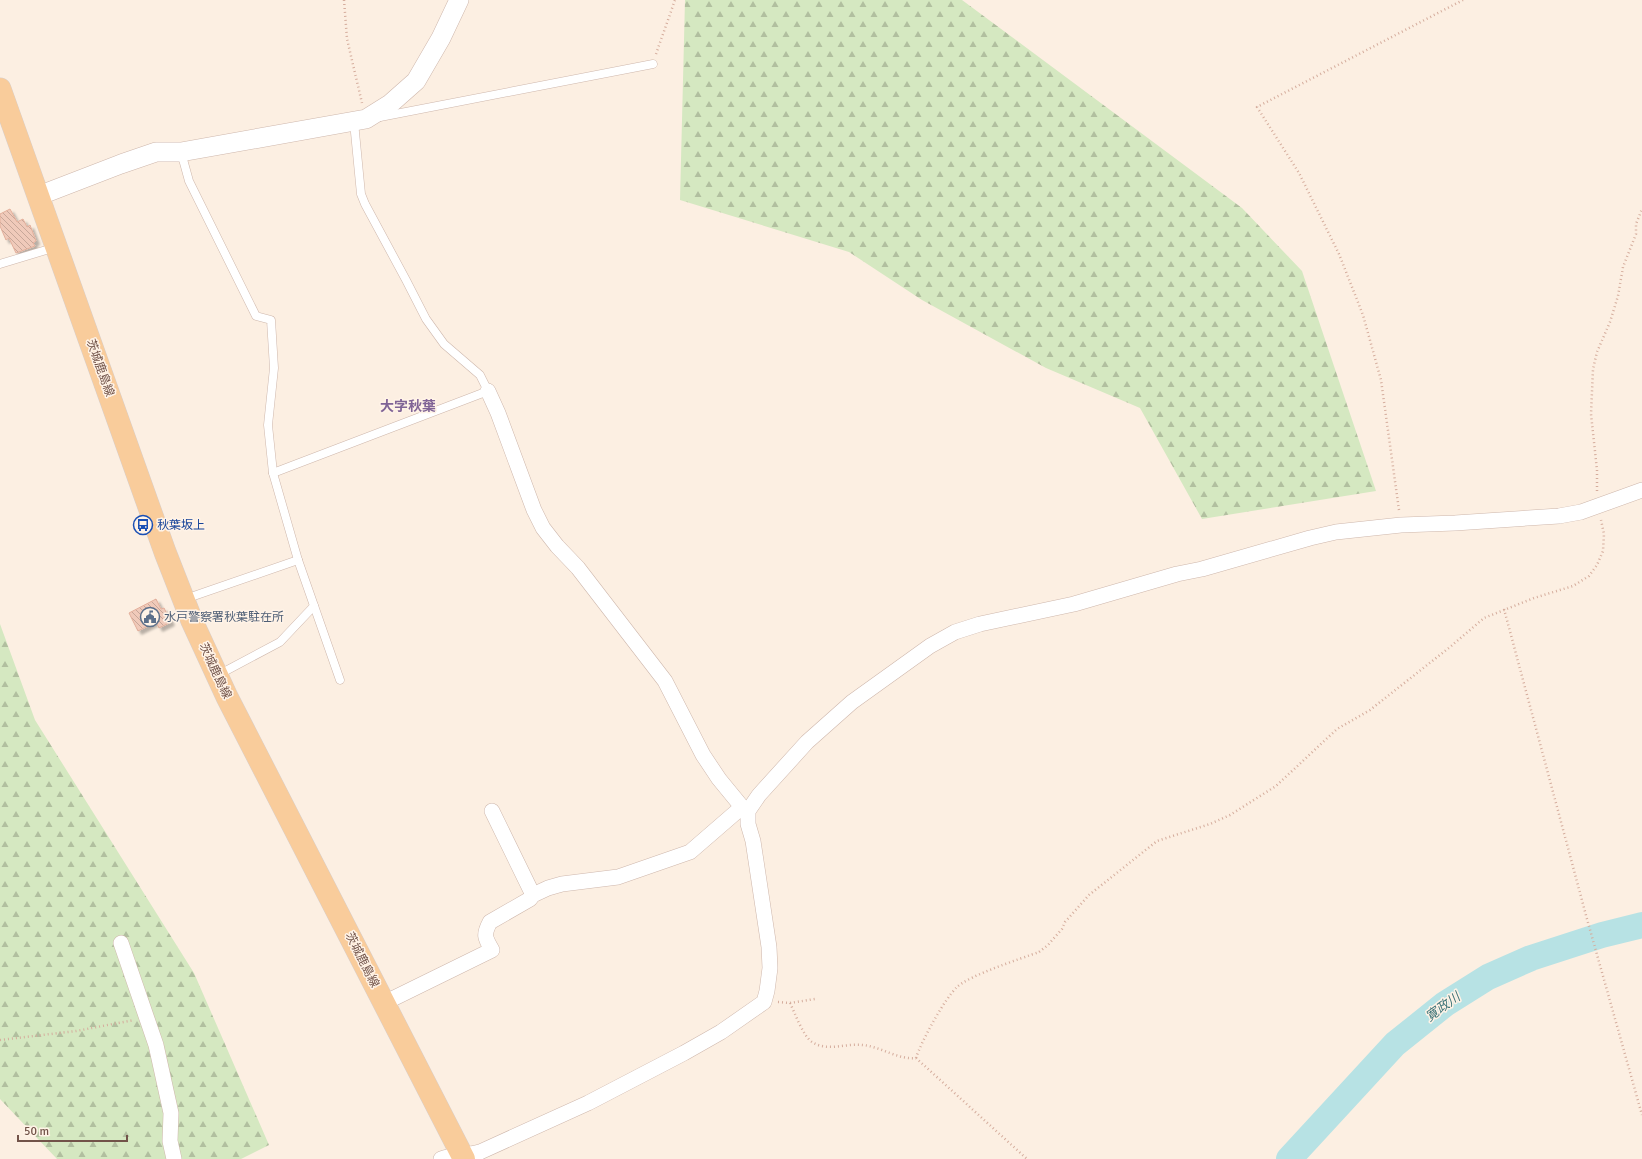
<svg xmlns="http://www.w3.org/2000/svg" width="1642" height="1159" font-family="Signika,'Noto Sans JP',sans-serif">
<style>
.forest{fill:url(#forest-firs)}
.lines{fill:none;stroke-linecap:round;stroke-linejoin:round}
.river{stroke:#b7e2e4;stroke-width:26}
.building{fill:url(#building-back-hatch);stroke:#e3af9b;filter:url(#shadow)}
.service-casing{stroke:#ceb7ac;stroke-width:9}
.minor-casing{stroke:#ceb7ac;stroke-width:16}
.tertiary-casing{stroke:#ceb7ac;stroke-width:20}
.primary-casing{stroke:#d8cfcc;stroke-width:23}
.path{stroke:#d5ad9d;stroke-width:2.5;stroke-dasharray:1 3;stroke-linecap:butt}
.service{stroke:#fff;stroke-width:8}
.minor{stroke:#fff;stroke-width:15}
.tertiary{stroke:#fff;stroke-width:19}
.primary{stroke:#f9cc9b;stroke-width:22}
.labels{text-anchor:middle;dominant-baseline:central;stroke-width:3;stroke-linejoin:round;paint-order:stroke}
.street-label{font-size:12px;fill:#725349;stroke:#fff3e7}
.transit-label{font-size:12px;fill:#164399;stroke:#fff3e7;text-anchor:start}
.service-label{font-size:12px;fill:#4e5e75;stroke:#fff3e7;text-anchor:start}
.water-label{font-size:13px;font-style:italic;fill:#3d7478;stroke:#fff3e7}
.quarter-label{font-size:14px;font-weight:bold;fill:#806496;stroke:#fff3e7}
</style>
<defs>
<pattern id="forest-firs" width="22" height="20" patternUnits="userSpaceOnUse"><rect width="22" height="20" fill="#d5e8c1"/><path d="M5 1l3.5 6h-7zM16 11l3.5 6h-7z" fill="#b1bf9f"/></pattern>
<pattern id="building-back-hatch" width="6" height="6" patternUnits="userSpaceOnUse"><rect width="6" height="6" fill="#f0caba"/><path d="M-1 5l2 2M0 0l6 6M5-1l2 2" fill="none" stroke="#c7a799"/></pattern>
<filter id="shadow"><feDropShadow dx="3.5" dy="3.5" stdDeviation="1" flood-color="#0004"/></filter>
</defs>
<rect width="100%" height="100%" fill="#fcefe2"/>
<g class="forest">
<path d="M685 0H962L1242 208 1302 271 1376 491 1202 519 1140 408 1046 368 922 300 849 252 680 200Z"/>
<path d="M0 624 35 720 194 973 269 1145 241 1159H57L0 1099Z"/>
</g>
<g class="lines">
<path class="river" d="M1289 1159 1395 1044 1445 1004 1488 977 1531 958 1602 935 1642 925"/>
</g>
<g class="building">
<path d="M10 209 17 222 23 219 27 227 30 225 36 241 33 243 35 246 16 253 9 238 6 240 0 226V214Z"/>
<path d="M156 599 161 609 164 608 171 622 159 628 156 622 138 631 129 613Z"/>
</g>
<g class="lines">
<defs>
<g id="service">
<path d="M380 117 653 64"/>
<path d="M181 152 189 181 256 316 271 320 274 368 268 425 273 473 298 560 340 680"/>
<path d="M0 264 56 247"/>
<path d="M273 473 488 391 480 375 444 344 426 319 406 280 365 204 361 194 354 122"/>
<path d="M185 599 298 560"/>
<path d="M218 675 280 642 314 606"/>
</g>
<g id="minor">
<path d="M488 391 498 413 534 510 543 528 557 546 578 568 665 681 703 755 719 779 742 807 748 811"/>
<path d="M492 811 533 895"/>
<path d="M121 943 156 1045 171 1113 170 1141 174 1159"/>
<path d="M384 1003 492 950C485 938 483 935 490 922L530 899 533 895 548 888 562 884 618 877 690 852 742 807"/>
<path d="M441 1159C454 1154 467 1156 480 1152L588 1103 684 1053 721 1032 764 1002 767 991 770 968 769 947 753 841 748 824V811L759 795 807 742 852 702 930 646 955 632 980 624 1074 604 1177 574 1202 569 1310 538 1336 532 1401 525 1455 523 1559 516 1581 512 1642 490"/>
</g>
<path id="tertiary" d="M38 196 121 164 156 152H181L366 119 390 104 416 81 441 38 459 0"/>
<path id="primary" d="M0 89 165 552 192 621 227 697 464 1159"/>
</defs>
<use href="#service" class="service-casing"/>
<use href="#minor" class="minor-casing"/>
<use href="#tertiary" class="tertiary-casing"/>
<use href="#primary" class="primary-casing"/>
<g class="path">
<path d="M344 0 347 39 362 103"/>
<path d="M656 54 675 0"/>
<path d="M1597 491V470L1591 414 1593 369 1597 352 1610 322 1618 296 1623 267 1636 234V224L1642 209"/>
<path d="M1399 510 1381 380 1363 315 1339 254 1299 173 1257 107 1463 0"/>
<path d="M1504 609 1587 919 1642 1115"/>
<path d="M778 1002 790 1003 815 999"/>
<path d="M790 1003C795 1013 803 1036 812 1042 827 1052 846 1043 863 1045 882 1047 898 1060 916 1058L1027 1159"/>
<path d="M0 1040 76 1031 134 1020"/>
<path d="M916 1058C921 1042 945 998 957 987 970 975 1020 959 1039 952L1048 945 1062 929 1065 922 1089 895 1157 841 1210 824 1230 815 1276 786 1337 729 1370 710 1450 647 1484 618 1534 598 1573 586 1589 576 1597 565 1603 551 1604 534 1601 520"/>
</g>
<use href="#service" class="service"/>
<use href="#minor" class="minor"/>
<use href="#tertiary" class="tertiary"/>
<use href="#primary" class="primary"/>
</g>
<defs>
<symbol id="bus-ring" viewBox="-11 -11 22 22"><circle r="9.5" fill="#fff3e7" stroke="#1a4fb4" stroke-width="1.5"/><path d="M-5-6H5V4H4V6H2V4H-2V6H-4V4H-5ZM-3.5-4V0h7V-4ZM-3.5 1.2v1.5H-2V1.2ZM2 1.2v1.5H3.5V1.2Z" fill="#1a4fb4"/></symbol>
<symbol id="civic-ring" viewBox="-11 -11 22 22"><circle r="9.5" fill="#fff3e7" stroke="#5c6f8a" stroke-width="1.5"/><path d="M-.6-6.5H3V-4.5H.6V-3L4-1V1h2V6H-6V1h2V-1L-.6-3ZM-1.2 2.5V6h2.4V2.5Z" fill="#5c6f8a"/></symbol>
</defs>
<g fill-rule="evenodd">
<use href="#bus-ring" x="132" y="514" width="22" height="22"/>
<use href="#civic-ring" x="139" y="606" width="22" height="22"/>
</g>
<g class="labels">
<g class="street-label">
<text transform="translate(100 368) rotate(70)">茨城鹿島線</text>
<text transform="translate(215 671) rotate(65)">茨城鹿島線</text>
<text transform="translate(362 960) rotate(63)">茨城鹿島線</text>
</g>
<g class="transit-label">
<text x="157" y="525">秋葉坂上</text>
</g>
<g class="service-label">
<text x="164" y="617">水戸警察署秋葉駐在所</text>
</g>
<g class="water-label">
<text transform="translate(1443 1007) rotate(-36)">寛政川</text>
</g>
<g class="quarter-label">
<text x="408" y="406">大字秋葉</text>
</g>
</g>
<path d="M18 1135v6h109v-6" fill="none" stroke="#725349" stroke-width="2"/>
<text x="24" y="1135" font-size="12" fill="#725349" stroke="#fff3e7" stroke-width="3" paint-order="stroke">50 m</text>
</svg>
